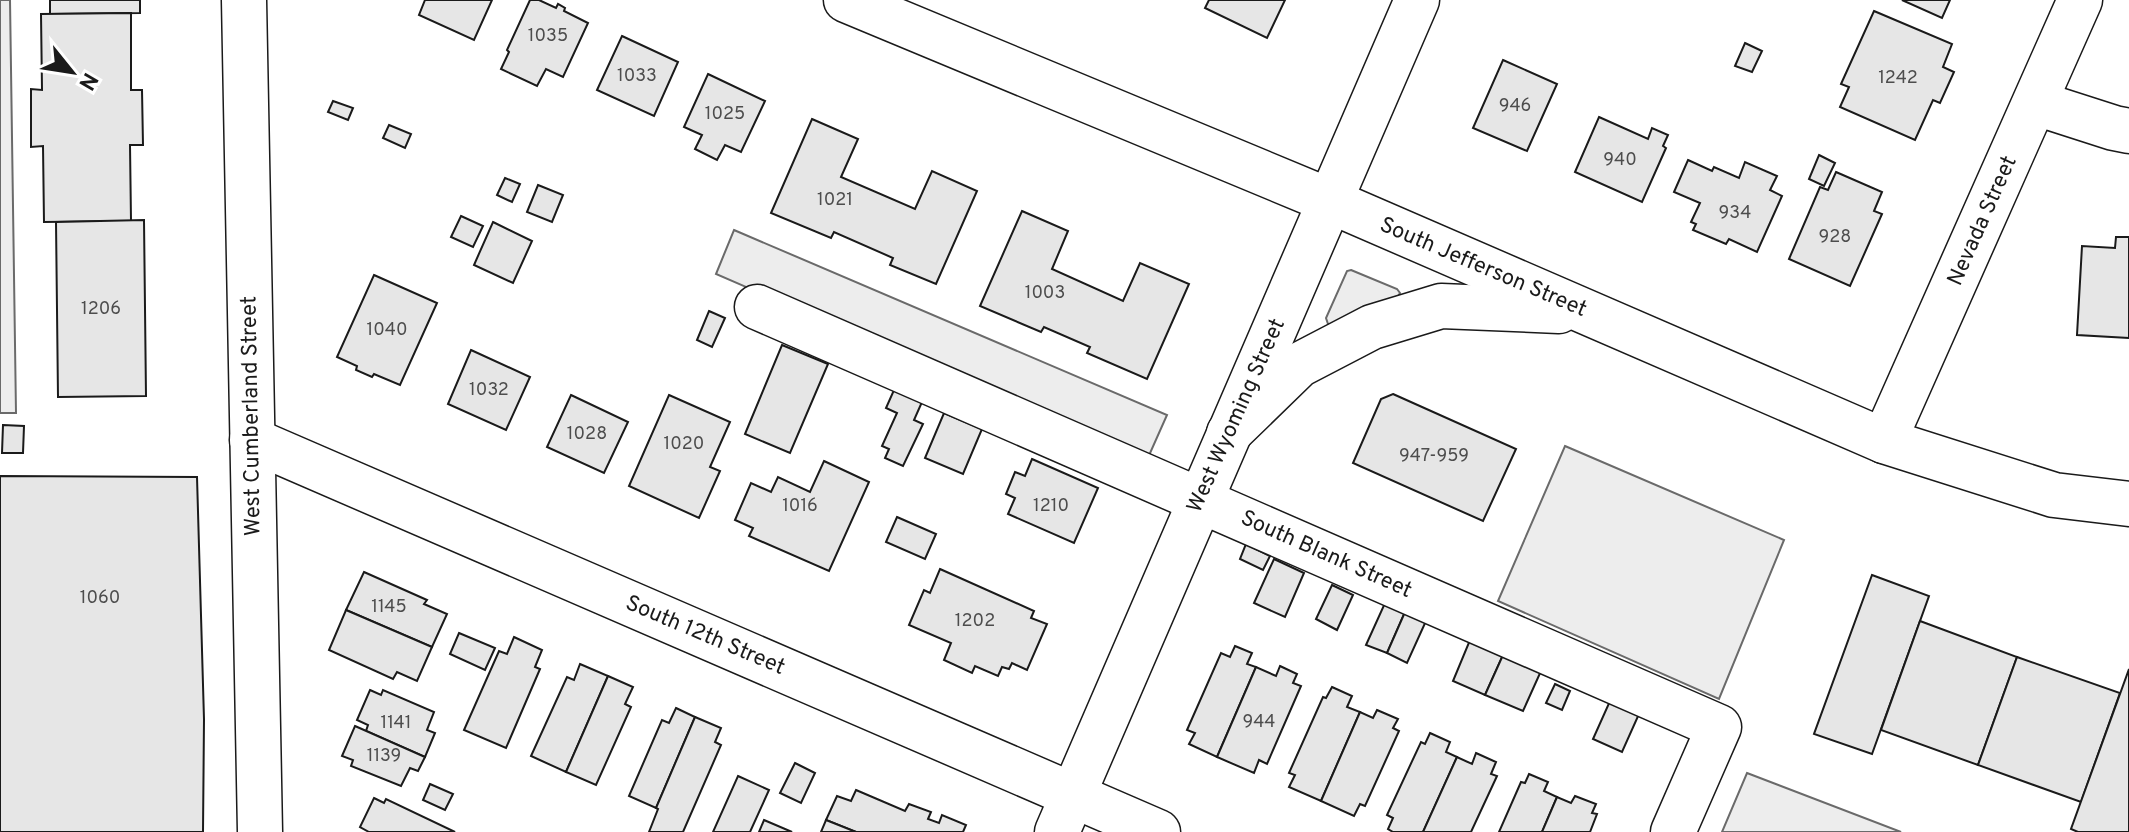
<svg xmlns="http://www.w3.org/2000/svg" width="2129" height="832" font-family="Overpass,sans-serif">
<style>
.built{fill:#ededed;stroke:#6a6a6a;stroke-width:2}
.building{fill:#e6e6e6;stroke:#1a1a1a;stroke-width:2}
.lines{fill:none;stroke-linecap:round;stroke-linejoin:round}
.minor-casing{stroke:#1a1a1a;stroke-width:47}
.major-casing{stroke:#1a1a1a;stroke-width:47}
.minor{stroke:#fff;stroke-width:44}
.major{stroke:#fff;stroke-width:44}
.labels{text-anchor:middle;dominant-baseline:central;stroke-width:6;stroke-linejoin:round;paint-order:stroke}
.number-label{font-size:18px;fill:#4d4d4d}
.street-label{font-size:22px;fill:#1a1a1a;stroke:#fff}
</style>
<rect width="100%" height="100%" fill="#fff"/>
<g class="built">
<path d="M0 0H10L16 413H0Z"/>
<path d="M734 230 1167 415 1147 460 716 274Z"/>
<path d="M1351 270 1397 289 1400 293 1397 298 1333 325 1328 324 1326 318 1347 271Z"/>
<path d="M1565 446 1784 540 1719 699 1498 601Z"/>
<path d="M1747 773 1901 832H1722Z"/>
</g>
<g class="building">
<path d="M50 0H140V13L50 14Z"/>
<path d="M425 0H492L474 40 419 15Z"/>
<path d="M530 0H539L556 8 558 4 565 8 564 11 588 23 563 77 546 69 537 86 501 69 509 52 507 50Z"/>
<path d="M1209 0H1285L1267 38 1205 8Z"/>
<path d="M1902 0H1950L1942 18Z"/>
<path d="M1874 11 1952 44 1943 67 1954 72 1940 103 1933 100 1915 140 1840 107 1849 87 1841 84Z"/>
<path d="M131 13V90H142L143 145H130L131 221 44 222 43 146 31 147V89L42 90 41 14Z"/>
<path d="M622 36 678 62 654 116 597 90Z"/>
<path d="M1745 43 1762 51 1752 72 1735 66Z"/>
<path d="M1503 60 1557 84 1527 151 1473 128Z"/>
<path d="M708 74 765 101 741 152 725 145 717 160 695 149 702 135 684 127Z"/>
<path d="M333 101 353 108 348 120 328 112Z"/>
<path d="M1599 117 1648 139 1652 128 1668 135 1663 146 1666 148 1642 202 1575 172Z"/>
<path d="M812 119 858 139 841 177 915 209 932 171 977 191 936 284 890 265 893 258 834 232 831 238 771 213Z"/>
<path d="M389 125 411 134 405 148 383 138Z"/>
<path d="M1819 155 1835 163 1824 186 1809 179Z"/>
<path d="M1688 160 1712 171 1714 167 1739 178 1745 162 1777 176 1770 190 1782 196 1757 252 1729 239 1726 244 1693 230 1696 224 1691 222 1700 203 1674 192Z"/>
<path d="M1836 172 1882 192 1874 211 1882 214 1850 286 1789 259 1820 187 1828 190Z"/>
<path d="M505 178 520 184 512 202 497 195Z"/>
<path d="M538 185 563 195 552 222 527 212Z"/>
<path d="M1022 211 1068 231 1052 269 1123 301 1140 263 1189 284 1147 379 1087 353 1090 347 1044 327 1041 332 980 306Z"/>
<path d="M461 216 483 226 473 247 451 237Z"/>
<path d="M144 220 146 396 58 397 56 222Z"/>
<path d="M493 222 532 241 513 283 474 265Z"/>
<path d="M2116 237H2129V338L2077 335 2082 246 2115 248Z"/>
<path d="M374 275 437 303 400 385 374 374 372 377 356 370 357 366 337 357Z"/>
<path d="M709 311 725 318 712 347 697 340Z"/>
<path d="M782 345 828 364 790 453 745 434Z"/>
<path d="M471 350 530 377 506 430 448 404Z"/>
<path d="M894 390 922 402 914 420 923 424 903 466 885 458 889 449 882 446 897 413 886 408Z"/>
<path d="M1393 394 1516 449 1483 521 1353 463 1381 399Z"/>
<path d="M571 395 628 422 604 473 547 447Z"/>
<path d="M669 395 730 422 710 467 720 471 699 518 629 486Z"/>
<path d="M944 413 982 429 963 474 925 458Z"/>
<path d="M3 425 24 426 23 453H2Z"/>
<path d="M1032 459 1098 488 1074 543 1008 514 1015 498 1006 494 1015 472 1025 476Z"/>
<path d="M824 461 869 482 829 571 749 536 753 528 735 520 751 483 771 492 778 477 810 492Z"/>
<path d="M0 476 197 477 204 719 203 832H0Z"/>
<path d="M897 517 936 534 925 559 886 542Z"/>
<path d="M1246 544 1270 556 1263 570 1240 559Z"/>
<path d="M1274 559 1304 573 1285 617 1254 603Z"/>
<path d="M940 569 1034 611 1031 618 1047 624 1027 670 1012 663 1009 669 1002 667 998 676 975 666 972 673 944 660 951 643 909 625 924 590 930 593Z"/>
<path d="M364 572 427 600 424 604 447 614 432 647 346 610Z"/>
<path d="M1872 575 1929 596 1872 754 1814 734Z"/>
<path d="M1332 585 1353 595 1337 630 1316 619Z"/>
<path d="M1385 603 1405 612 1387 653 1366 645Z"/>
<path d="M346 610 432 647 417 681 397 672 393 679 329 650Z"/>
<path d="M1405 612 1426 621 1407 663 1387 653Z"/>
<path d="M1920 621 2017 657 1978 765 1881 730Z"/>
<path d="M459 633 495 648 485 670 450 654Z"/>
<path d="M514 637 542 650 535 667 540 669 506 748 464 730 499 651 507 654Z"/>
<path d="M1470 640 1503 655 1485 695 1453 681Z"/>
<path d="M1235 646 1252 653 1247 664 1256 667 1217 757 1189 744 1195 733 1187 730 1221 653 1230 657Z"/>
<path d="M1503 655 1541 671 1523 711 1485 695Z"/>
<path d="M2017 657 2120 693 2081 802 1978 765Z"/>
<path d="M580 664 608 676 566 772 531 756 567 677 574 680Z"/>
<path d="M1280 666 1297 674 1293 683 1301 686 1267 764 1259 760 1254 773 1217 757 1256 667 1276 676Z"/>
<path d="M2129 669V832H2078L2071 829Z"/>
<path d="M608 676 633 687 625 704 631 707 596 785 566 772Z"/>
<path d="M1555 684 1570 691 1562 710 1546 703Z"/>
<path d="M1332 687 1352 696 1347 707 1360 712 1321 801 1289 787 1295 775 1289 773 1323 697 1326 698Z"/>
<path d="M370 690 381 695 383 690 434 712 427 730 435 733 425 757 366 731 368 725 357 720Z"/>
<path d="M1610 701 1639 714 1622 752 1593 739Z"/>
<path d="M676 708 695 717 656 808 629 796 662 720 669 723Z"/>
<path d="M1377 710 1398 719 1393 728 1399 731 1365 806 1360 804 1354 816 1321 801 1360 712 1373 718Z"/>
<path d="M695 717 721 728 715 742 721 745 683 832H649L658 809 656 808Z"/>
<path d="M355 726 425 757 418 771 410 768 401 786 351 766 353 760 342 756Z"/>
<path d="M1430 733 1450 742 1446 752 1457 757 1423 832H1393L1388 829 1393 818 1387 815 1421 742 1425 744Z"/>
<path d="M1476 753 1496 762 1491 774 1497 776 1471 832H1423L1457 757 1472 764Z"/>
<path d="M795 763 815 773 801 803 780 793Z"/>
<path d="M1529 774 1548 782 1544 791 1557 797 1542 832H1499L1521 782 1525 783Z"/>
<path d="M738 776 769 790 750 832H713Z"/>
<path d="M430 784 453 794 445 810 423 800Z"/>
<path d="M856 790 905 811 909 804 931 812 928 819 939 823 942 815 966 825 963 832H856L826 820 837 796 851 801Z"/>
<path d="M1575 796 1596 804 1592 813 1597 814 1590 832H1542L1557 797 1571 803Z"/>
<path d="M374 798 384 803 386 799 455 832H369L360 827Z"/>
<path d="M764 820 792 832H759Z"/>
<path d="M826 820 856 832H821Z"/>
</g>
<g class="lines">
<defs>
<g id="minor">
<path d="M244 0 260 832"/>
<path d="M2036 103 2114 128 2129 131"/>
<path d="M757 307 1719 727 1673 832"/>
<path d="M252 440 1158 832"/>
<path d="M1884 441 2080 0"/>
<path d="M1057 832 1417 0"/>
</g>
<g id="major">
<path d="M846 0 1330 201 1884 441 2054 495 2129 504"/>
<path d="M1229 433 1299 365 1372 327 1441 306 1559 311"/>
</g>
</defs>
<use href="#minor" class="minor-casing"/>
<use href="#major" class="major-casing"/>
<use href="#minor" class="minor"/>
<use href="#major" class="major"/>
</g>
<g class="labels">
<g class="number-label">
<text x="548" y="36">1035</text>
<text x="637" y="76">1033</text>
<text x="1898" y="78">1242</text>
<text x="1515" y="106">946</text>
<text x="725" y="114">1025</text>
<text x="1620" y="160">940</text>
<text x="835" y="200">1021</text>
<text x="1735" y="213">934</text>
<text x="1835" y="237">928</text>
<text x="1045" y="293">1003</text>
<text x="101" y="309">1206</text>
<text x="387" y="330">1040</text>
<text x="489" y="390">1032</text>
<text x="587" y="434">1028</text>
<text x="684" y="444">1020</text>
<text x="1434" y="456">947-959</text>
<text x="800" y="506">1016</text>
<text x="1051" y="506">1210</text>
<text x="100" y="598">1060</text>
<text x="389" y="607">1145</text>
<text x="975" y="621">1202</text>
<text x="1259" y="722">944</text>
<text x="396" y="723">1141</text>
<text x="384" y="756">1139</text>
</g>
<g class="street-label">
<text transform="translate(1983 221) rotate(-66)">Nevada Street</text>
<text transform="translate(1483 268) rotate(23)">South Jefferson Street</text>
<text transform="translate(252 416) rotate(-91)">West Cumberland Street</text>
<text transform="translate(1237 416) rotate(-66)">West Wyoming Street</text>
<text transform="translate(1326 555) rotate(24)">South Blank Street</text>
<text transform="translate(705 636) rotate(23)">South 12th Street</text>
</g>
</g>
<g transform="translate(72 72) rotate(120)" stroke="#ffffff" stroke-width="6" paint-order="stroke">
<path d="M0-6L14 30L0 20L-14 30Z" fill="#1a1a1a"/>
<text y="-12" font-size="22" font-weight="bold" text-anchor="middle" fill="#1a1a1a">N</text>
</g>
</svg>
